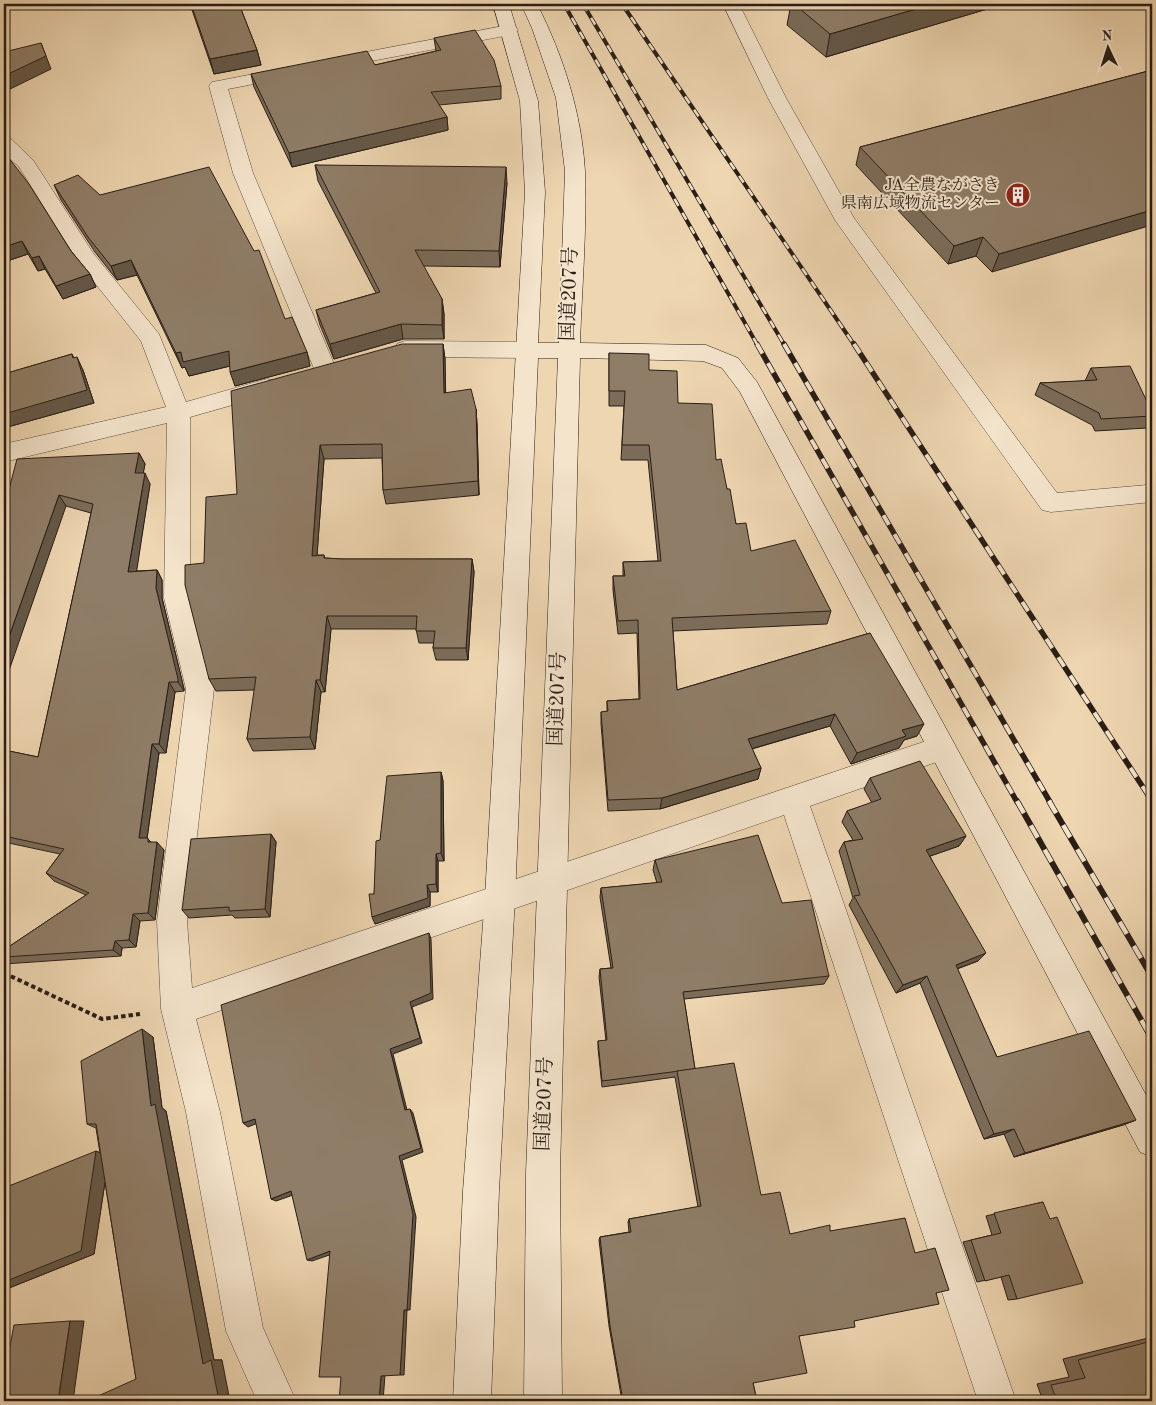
<svg xmlns="http://www.w3.org/2000/svg" width="1156" height="1405" font-family="'Old Standard TT','Noto Serif JP',serif">
<style>
.lines{fill:none;stroke-linecap:round;stroke-linejoin:round}
.street-casing{stroke:#5a4b3e;stroke-width:1}
.secondary-casing{stroke:#291d17;stroke-width:1}
.path{stroke:#291d17;stroke-width:4;stroke-dasharray:4.5 3;stroke-linecap:butt}
.street{fill:#f4e4cc;fill-rule:evenodd}
.secondary{fill:#f4e4cc;fill-rule:evenodd}
.rail-far2-casing{stroke:#291d17;stroke-width:4}
.rail-far1-casing{stroke:#291d17;stroke-width:5.5}
.rail-casing{stroke:#291d17;stroke-width:6}
.rail-far2{stroke:#f4e4cc;stroke-width:2.5;stroke-dasharray:8;stroke-linecap:butt}
.rail-far1{stroke:#f4e4cc;stroke-width:4;stroke-dasharray:11;stroke-linecap:butt}
.rail{stroke:#f4e4cc;stroke-width:4.5;stroke-dasharray:14;stroke-linecap:butt}
.wall{fill:#7b6c59;stroke:#291d17}
.shaded-wall{fill:#645848;stroke:#291d17}
.building{fill:#8f7d67;stroke:#291d17}
.labels{text-anchor:middle;dominant-baseline:central;stroke-width:4;stroke-linejoin:round;paint-order:stroke}
.far-poi-label{font-size:16px;fill:#291d17;stroke:#f4e4cc;text-anchor:end}
.street-label{font-size:20px;fill:#291d17;stroke:#f4e4cc}
</style>
<rect width="100%" height="100%" fill="#eed6b1"/>
<filter id="stains"><feTurbulence type="fractalNoise" baseFrequency=".004" numOctaves="4"/><feColorMatrix values="0 0 0 0 .2 0 0 0 0 .09 0 0 0 0 .02 0 0 0 .5 -.17"/></filter>
<radialGradient id="worn" r=".72"><stop offset=".6" stop-color="#630" stop-opacity="0"/><stop offset="1" stop-color="#630" stop-opacity=".3"/></radialGradient>
<g class="lines">
<defs>
<g id="street">
<path d="M723 4H739L786 98 854 218 1057 493 1147 485 1152 486V502L1051 512 1042 510 835 220 768 98Z"/>
<path d="M509 25 515 26 518 30 515 34 334 68 328 67 325 63 328 59 334 58Z"/>
<path d="M289 67 295 68 298 72 295 76 228 89 253 173 337 371 334 377 326 379 318 377 315 371 233 173 209 86 212 82 218 81Z"/>
<path d="M4 137 11 139 33 160 93 253 159 334 186 402 267 379 275 381 278 387 275 393 190 417V598L214 689 187 921 192 988 941 736 951 739 955 748 951 757 810 806 1016 1401H978L784 815 196 1019 220 1112 263 1328 296 1401H257L226 1331 186 1112 161 1009 157 921 186 689 164 598 167 423 4 462V444L166 407 141 341 79 263 19 167 4 153Z"/>
<path d="M405 341 526 342 534 345 537 350 534 355 526 358 405 357 397 354 394 349 397 344Z"/>
</g>
<path id="secondary" d="M493 4H509L538 101 545 192 538 343H559L565 171 556 98 532 28 521 4H537C563 55 582 114 585 172 587 228 582 287 580 343L706 345 738 358 757 382 1152 1106V1157L1140 1152 740 392 722 368 703 361 580 358 560 1173 562 1401H524L526 1173 558 358H538L515 897 499 1191 491 1401H453L463 1191 485 897 525 192 520 101Z"/>
</defs>
<use href="#street" class="street-casing"/>
<use href="#secondary" class="secondary-casing"/>
<path class="path" d="M4 973 102 1019 140 1014"/>
<use href="#street" class="street"/>
<use href="#secondary" class="secondary"/>
<defs>
<g id="rail-far2">
<path d="M564 4 758 346"/>
<path d="M583 4 785 346"/>
<path d="M622 4 855 346"/>
</g>
<g id="rail-far1">
<path d="M757 344 1017 802"/>
<path d="M784 344 1050 802"/>
<path d="M854 344 1152 801"/>
</g>
<g id="rail">
<path d="M1017 801 1152 1039"/>
<path d="M1049 801 1152 977"/>
</g>
</defs>
<use href="#rail-far2" class="rail-far2-casing"/>
<use href="#rail-far1" class="rail-far1-casing"/>
<use href="#rail" class="rail-casing"/>
<use href="#rail-far2" class="rail-far2"/>
<use href="#rail-far1" class="rail-far1"/>
<use href="#rail" class="rail"/>
</g>
<g class="wall">
<path d="M190 4H239L257 50 261 65 214 74Z"/>
<path d="M791 4H1004L826 57 787 25Z"/>
<path d="M434 38 501 86V99L439 105 447 117 448 130 292 167 254 87 251 74 375 65 436 51Z"/>
<path d="M1152 70 992 272 976 256 948 264 856 165 860 147Z"/>
<path d="M4 152 71 251 90 274 96 287 63 299 45 269 38 271 28 254 4 262Z"/>
<path d="M315 165 507 183 500 267 423 266 442 299 444 314V339H403L334 359 320 325 316 310 376 293 318 181Z"/>
<path d="M54 185 100 195 285 319 307 352 310 366 235 386 230 366 189 376 185 367 182 368 137 275 117 280 95 252 61 200Z"/>
<path d="M443 344 445 359V393L476 409 477 424 479 495 386 504 383 490 382 458 324 459 317 555H324L325 558 342 559H472L474 572 468 660H436L433 648 434 643H419L416 629H331L325 692H321L315 749 253 751 247 739 255 690 216 691 209 679 204 563 237 494Z"/>
<path d="M609 353 649 370 678 403 716 460 727 489 736 524 751 551 831 611 827 624 673 631 677 690 870 633 917 736 904 740 899 748 851 764 830 726 752 749 761 768 758 779 660 809 608 811 601 724V712H607V701L639 699 637 633 618 634 613 590V576H623V562L658 561 648 460H621L624 406H609Z"/>
<path d="M72 354 74 358 83 370 94 403 4 428V406H5L9 398 4 397V374Z"/>
<path d="M1091 368 1152 412V419L1147 428 1095 431 1092 425 1035 395 1040 383 1085 381Z"/>
<path d="M139 453 145 464 143 473 150 484 136 571 157 570 162 580V598L184 689V691L175 692 166 753H159L147 838 151 842 164 850 155 920 140 921 136 947 122 948 121 956 4 964V950L86 895 54 881 46 873 60 854 4 842V750L38 757 91 513 66 506 4 508Z"/>
<path d="M441 772 443 781 444 861H438V892H430V906L375 924 374 894 380 840Z"/>
<path d="M870 778 966 836 959 846 930 856 978 961 957 969 997 1057 1136 1120 1123 1125 1014 1157 1004 1134 984 1139 920 983 896 993 849 905 853 898 839 851 844 842 853 840 842 822 847 811 872 803 864 789Z"/>
<path d="M271 834 276 842 270 917 235 918 232 915 189 918 182 910Z"/>
<path d="M655 860 782 903 829 976 824 984 684 999 695 1069 761 1195 790 1234 830 1231 915 1253 936 1293 854 1321 799 1336 753 1383 757 1401H622L609 1326 599 1240 600 1237 629 1232 628 1222 629 1219 698 1207 675 1077 602 1087 598 1048V1041H606L599 977 600 969 611 968 600 897 601 888 657 883 653 870Z"/>
<path d="M153 1037 162 1108 166 1111 214 1360H222L136 1379 105 1182 94 1254 4 1290V1188L100 1153 96 1128 87 1124Z"/>
<path d="M1043 1202 1017 1299 1008 1300 1001 1277 977 1282 963 1242 992 1235 986 1216Z"/>
<path d="M1152 1337V1401H1043L1037 1384 1069 1377 1063 1359Z"/>
</g>
<g class="shaded-wall">
<path d="M933 4H1004L826 57 830 34Z"/>
<path d="M41 43 51 69 4 92V76Z"/>
<path d="M257 50 261 65 214 74 210 59Z"/>
<path d="M447 117 448 130 292 167 289 153Z"/>
<path d="M506 167 507 183 500 267 499 251Z"/>
<path d="M1152 210V225L992 272 999 254Z"/>
<path d="M983 237 976 256 948 264 954 246Z"/>
<path d="M22 241 28 254 4 262V247Z"/>
<path d="M39 256 45 269 38 271 32 258Z"/>
<path d="M131 260 137 275 117 280 111 266Z"/>
<path d="M90 274 96 287 63 299 56 286Z"/>
<path d="M442 299 444 314V339L442 325Z"/>
<path d="M401 324 403 339 334 359 330 344Z"/>
<path d="M443 344 445 359 446 408 444 393Z"/>
<path d="M229 351 234 365 189 376 185 367 182 368 176 353 181 352Z"/>
<path d="M307 352 310 366 235 386 230 372Z"/>
<path d="M77 357 83 370 94 403 4 428V414Z"/>
<path d="M476 409 477 424 479 495 478 481Z"/>
<path d="M320 445 324 459 316 569 312 556Z"/>
<path d="M139 453 145 464 141 485 135 473Z"/>
<path d="M145 473 150 484 135 582 128 572Z"/>
<path d="M59 495 66 506 4 685V651Z"/>
<path d="M472 559 474 572 468 660 466 648Z"/>
<path d="M157 570 162 580V598L184 689V691L178 682 156 588Z"/>
<path d="M327 616 331 629 325 692 320 680Z"/>
<path d="M316 680 321 692 315 749 310 737Z"/>
<path d="M169 682 175 692 166 753 159 744Z"/>
<path d="M835 714 830 726 744 751 748 739Z"/>
<path d="M924 724 917 736 904 740 899 748 851 764 857 753 902 730Z"/>
<path d="M152 744 159 753 146 846 139 838Z"/>
<path d="M761 768 758 779 660 809 662 798Z"/>
<path d="M441 772 443 781 444 861 441 853Z"/>
<path d="M271 834 276 842 270 917 265 909Z"/>
<path d="M966 836 959 846 919 860 926 850Z"/>
<path d="M157 842 164 850 155 920 148 913Z"/>
<path d="M436 854 438 861V892L436 884Z"/>
<path d="M427 885 430 892V906L375 924 372 917Z"/>
<path d="M133 914 140 921 136 947 129 940Z"/>
<path d="M429 933 431 939 433 999 412 1007 422 1043 393 1054 408 1114 405 1110 390 1049 410 1002Z"/>
<path d="M115 941 122 948 121 956 113 950Z"/>
<path d="M986 953 978 961 948 972 956 965Z"/>
<path d="M927 976 920 983 896 993 903 985Z"/>
<path d="M142 1029 153 1037 162 1108 166 1111 214 1360H222L230 1401H219L203 1364 151 1106Z"/>
<path d="M410 1109 413 1113 423 1152 402 1160 416 1217 410 1310H407L399 1156Z"/>
<path d="M255 1119 260 1122 248 1127 243 1123Z"/>
<path d="M1136 1120 1123 1125 1014 1157 1025 1153Z"/>
<path d="M1014 1129 1004 1134 984 1139 994 1134Z"/>
<path d="M96 1151 109 1156 94 1254 4 1290V1282Z"/>
<path d="M291 1191 296 1194 276 1201 271 1199Z"/>
<path d="M330 1251 335 1253 312 1261 307 1260Z"/>
<path d="M404 1310H407L404 1375H400Z"/>
<path d="M70 1321H84L73 1401H58Z"/>
<path d="M385 1375 383 1401H379L381 1376Z"/>
</g>
<g class="building">
<path d="M191 4H239L257 50 210 59Z"/>
<path d="M794 4H933L830 34Z"/>
<path d="M475 30 494 60 501 86 431 92 447 117 289 153 251 74 367 51 375 65 441 50 434 38Z"/>
<path d="M41 43 46 56 4 76V52Z"/>
<path d="M1152 70V210L999 254 983 237 954 246 860 147Z"/>
<path d="M4 152 29 184 71 251 90 274 56 286 39 256 32 258 22 241 4 247Z"/>
<path d="M315 165 506 167 499 251 415 250 442 299V325L401 324 330 344 316 310 380 292Z"/>
<path d="M209 167 254 251 259 250 285 319 292 317 307 352 230 372 229 351 183 362 181 352 176 353 131 260 111 266 88 237 54 185 78 175 100 195Z"/>
<path d="M402 344H443L444 393 471 389 476 409 478 481 383 490 382 444 320 445 312 556 324 555V558L342 559H472L466 648H433L435 631H416L417 616H327L320 680H316L310 737 247 739 256 677 209 679 185 585V565L204 563 206 497 237 494 231 391Z"/>
<path d="M609 353 649 354V370L677 371 678 403 712 404 716 460 721 459 727 489H730L736 524 746 523 751 551 795 540 831 611 672 618 677 690 870 633 924 724 902 730 906 736 857 753 835 714 748 739 761 768 662 798 608 800 601 712 608 711 607 701 640 699 638 620 618 621 613 576H625L623 562 661 561 649 445H622L625 391H609Z"/>
<path d="M72 354 73 358 77 357 87 390 4 414V406H5L9 398 6 387 4 386V374Z"/>
<path d="M1130 366 1152 412V416L1101 419 1099 413 1040 383 1097 380 1091 368Z"/>
<path d="M139 453 135 473H145L128 572 157 570 156 588 178 679V682H169L159 744H152L139 838H148V842H157L148 913 133 914 129 940 115 941 113 950 4 957V950L89 893 46 873 64 849 4 836V750L38 757 93 504 59 495 4 651V508L17 459Z"/>
<path d="M920 761 966 836 926 850 986 953 956 965 997 1057 1089 1031 1136 1120 1025 1153 1014 1129 994 1134 927 976 903 985 854 896 860 895 844 842 863 839 847 811 881 799 870 778Z"/>
<path d="M441 772V853L436 854V884L427 885 428 898 372 917 369 894H374L376 841 380 840 387 776Z"/>
<path d="M271 834 265 909 229 911V907L182 910 191 839Z"/>
<path d="M758 835 782 903 811 900 829 976 683 992 695 1069 602 1081 598 1041 607 1040 600 969 613 968 601 888 662 882 655 860Z"/>
<path d="M429 933 431 993 410 1002 420 1038 390 1049 405 1110 410 1109 421 1148 399 1156 413 1214 407 1310H404L400 1375 381 1376 379 1401H339L341 1377H319L330 1251 307 1260 291 1191 271 1199 255 1119 243 1123 221 1005Z"/>
<path d="M142 1029 151 1106 155 1104 203 1364 211 1360 219 1401H87L136 1379 96 1124H87L81 1061Z"/>
<path d="M734 1063 761 1195 780 1192 790 1234 830 1225V1231L905 1218 915 1253 935 1248 949 1290 936 1293 939 1304 854 1321 855 1327 799 1336 807 1373 753 1383 757 1401H623L610 1326 600 1237 631 1232 629 1219 701 1206 677 1071Z"/>
<path d="M96 1151 81 1251 4 1282V1188Z"/>
<path d="M1043 1202 1050 1219 1057 1217 1083 1283 1017 1299 1009 1275 985 1281 971 1240 1001 1233 994 1213Z"/>
<path d="M70 1321 58 1401H4V1377L14 1325Z"/>
<path d="M1152 1341V1401H1057L1051 1385 1085 1378 1078 1360Z"/>
</g>
<defs>
<symbol id="building-disc" viewBox="-11 -11 22 22"><circle r="9.5" fill="#8f2418" stroke="#f4e4cc"/><path d="M-4-6H4V6H1V3H-1V6H-4ZM-2.5-4.3h1.7v1.8h-1.7ZM.8-4.3h1.7v1.8H.8ZM-2.5-1h1.7V.8h-1.7ZM.8-1h1.7V.8H.8Z" fill="#fff"/></symbol>
</defs>
<g fill-rule="evenodd">
<use href="#building-disc" x="1004" y="181" width="28" height="28"/>
</g>
<g class="labels">
<g class="far-poi-label">
<text x="1000" y="186">JA全農ながさき<tspan x="1000" dy="18">県南広域物流センター</tspan></text>
</g>
<g class="street-label">
<text transform="translate(570 294) rotate(-88)">国道207号</text>
<text transform="translate(558 699) rotate(-88)">国道207号</text>
<text transform="translate(545 1104) rotate(-88)">国道207号</text>
</g>
</g>
<rect width="1156" height="1405" fill="none" stroke="#eed6b1" stroke-width="20"/>
<rect x="5" y="5" width="1146" height="1395" fill="none" stroke="#291d17" stroke-width="2.5"/>
<rect x="10" y="10" width="1136" height="1385" fill="none" stroke="#291d17"/>
<g transform="translate(1108 48) rotate(356)" stroke="#f4e4cc" stroke-width="4" paint-order="stroke">
<path d="M0-4L9 19L0 12L-9 19Z" fill="#291d17"/>
<text y="-8" font-size="14" font-weight="bold" text-anchor="middle" fill="#291d17">N</text>
</g>
<rect width="100%" height="100%" filter="url(#stains)"/>
<rect width="100%" height="100%" fill="url(#worn)"/>
</svg>
